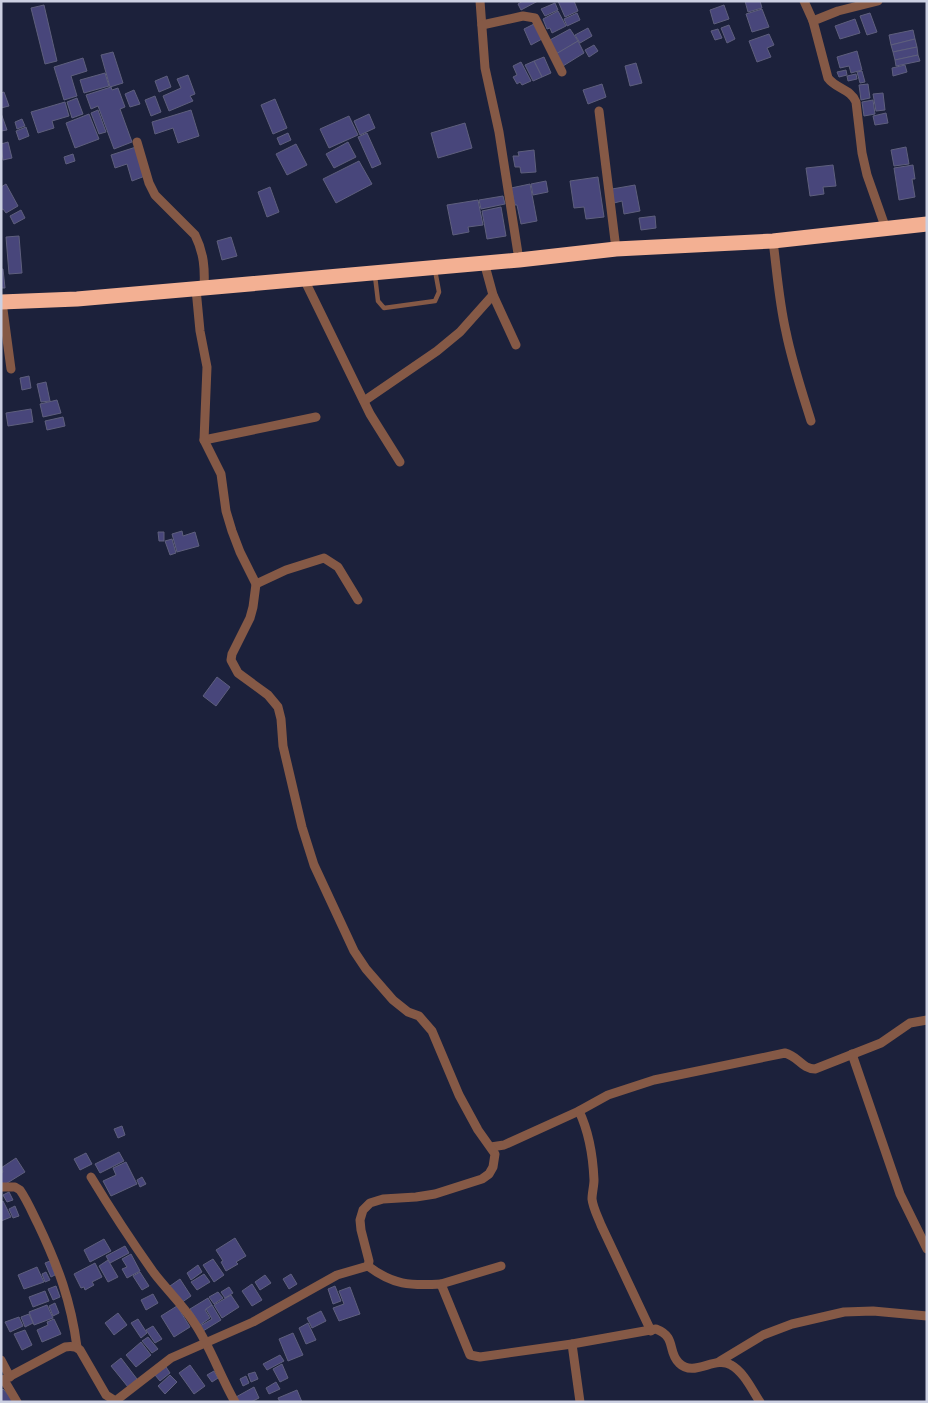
<svg xmlns="http://www.w3.org/2000/svg" width="928" height="1403" font-family="'Roboto Condensed',sans-serif">
<style>
.building{fill:#48467b;stroke:#5e5f7d}
.lines{fill:none;stroke-linecap:round;stroke-linejoin:round}
.lane{stroke:#855946;stroke-width:4.5}
.street{stroke:#855946;stroke-width:9}
.highway{stroke:#f3b093;stroke-width:15}
</style>
<rect width="100%" height="100%" fill="#1c213b"/>
<g class="building">
<path d="M523 1H538L521 10 518 4Z"/>
<path d="M558 1H574L578 11 565 17Z"/>
<path d="M745 1H760L762 8 748 12Z"/>
<path d="M555 3 558 10 545 16 541 9Z"/>
<path d="M44 5 57 61 45 64 31 8Z"/>
<path d="M724 5 729 19 714 24 710 10Z"/>
<path d="M762 9 769 27 752 32 746 14Z"/>
<path d="M558 11 566 26 552 33 550 28 547 29 543 19Z"/>
<path d="M577 13 580 20 567 26 564 19Z"/>
<path d="M870 13 877 32 867 35 860 16Z"/>
<path d="M855 19 860 33 840 39 835 26Z"/>
<path d="M534 24 542 39 531 45 524 29Z"/>
<path d="M729 25 735 39 727 43 721 28Z"/>
<path d="M588 28 592 36 580 43 575 35Z"/>
<path d="M570 29 578 41 556 54 548 41Z"/>
<path d="M718 29 722 38 715 40 711 31Z"/>
<path d="M913 30 915 39 891 45 889 35Z"/>
<path d="M769 34 774 45 767 48 771 57 757 62 749 41Z"/>
<path d="M915 39 917 47 893 52 891 45Z"/>
<path d="M578 41 584 53 563 66 556 54Z"/>
<path d="M594 45 598 51 589 57 585 50Z"/>
<path d="M917 47 918 55 895 60 893 52Z"/>
<path d="M857 51 862 70 851 73 849 66 840 68 837 57Z"/>
<path d="M113 52 123 83 110 87 101 55Z"/>
<path d="M918 55 920 61 896 66 895 60Z"/>
<path d="M544 57 551 73 542 77 534 61Z"/>
<path d="M83 58 87 71 71 76 77 96 64 100 54 67Z"/>
<path d="M534 61 542 77 533 81 525 65Z"/>
<path d="M521 62 531 81 522 85 520 82 517 84 513 77 517 75 513 66Z"/>
<path d="M636 63 642 83 630 86 625 66Z"/>
<path d="M905 65 907 72 893 76 892 68Z"/>
<path d="M846 70 847 75 839 77 837 72Z"/>
<path d="M862 71 865 82 860 83 857 72Z"/>
<path d="M105 73 109 86 84 93 80 80Z"/>
<path d="M856 74 857 79 848 81 847 76Z"/>
<path d="M188 75 195 94 190 96 193 101 169 111 163 96 181 88 177 79Z"/>
<path d="M167 76 171 87 159 92 155 81Z"/>
<path d="M602 84 606 97 588 104 583 90Z"/>
<path d="M868 84 870 98 861 100 859 85Z"/>
<path d="M111 87 112 90 118 88 125 107 120 109 132 142 114 149 98 106 91 109 86 95Z"/>
<path d="M134 90 140 104 130 107 125 94Z"/>
<path d="M4 92 9 106 1 108V93Z"/>
<path d="M883 93 885 110 876 111 873 94Z"/>
<path d="M155 96 161 112 151 116 145 100Z"/>
<path d="M77 98 83 114 72 118 67 102Z"/>
<path d="M275 99 287 128 273 134 261 105Z"/>
<path d="M873 100 875 114 864 116 862 102Z"/>
<path d="M65 102 69 116 52 121 54 128 38 133 31 112Z"/>
<path d="M98 110 106 132 99 134 91 113Z"/>
<path d="M191 110 199 136 178 143 173 128 155 134 152 122Z"/>
<path d="M1 113 7 130 1 131Z"/>
<path d="M886 113 888 123 875 125 873 116Z"/>
<path d="M89 114 99 139 75 148 66 123Z"/>
<path d="M369 114 375 128 360 135 354 121Z"/>
<path d="M349 116 358 135 329 148 320 129Z"/>
<path d="M22 119 25 126 17 129 15 122Z"/>
<path d="M465 123 472 148 438 158 431 133Z"/>
<path d="M26 127 29 136 19 140 16 131Z"/>
<path d="M288 133 291 140 280 145 277 138Z"/>
<path d="M367 133 381 164 372 168 358 137Z"/>
<path d="M8 142 12 158 3 160 1 144Z"/>
<path d="M348 142 356 157 334 168 326 154Z"/>
<path d="M296 144 307 165 287 175 276 154Z"/>
<path d="M136 147 145 176 132 181 127 164 115 168 111 155Z"/>
<path d="M906 147 909 164 894 166 891 150Z"/>
<path d="M534 150 536 172 521 173 520 167H515L513 156H519L518 152Z"/>
<path d="M73 154 75 161 66 164 64 157Z"/>
<path d="M359 161 372 184 336 203 323 179Z"/>
<path d="M833 165 836 186 823 187 824 194 810 196 806 168Z"/>
<path d="M913 165 915 179H912L915 197 899 200 894 168Z"/>
<path d="M598 177 604 217 586 219 584 207 574 208 570 181Z"/>
<path d="M546 181 548 192 533 195 531 184Z"/>
<path d="M6 184 18 206 6 213 3 209 1 210V187Z"/>
<path d="M530 184 537 221 521 224 517 205H515L511 188Z"/>
<path d="M635 185 640 211 624 214 622 201 614 203 612 189Z"/>
<path d="M270 187 279 212 267 217 258 192Z"/>
<path d="M503 196 505 204 481 209 479 200Z"/>
<path d="M478 200 483 225 468 227 469 232 453 235 447 205Z"/>
<path d="M501 207 506 236 487 239 482 211Z"/>
<path d="M21 210 25 218 14 224 10 216Z"/>
<path d="M655 216 656 228 641 230 639 218Z"/>
<path d="M19 236 22 273 9 274 6 237Z"/>
<path d="M231 237 237 256 222 260 217 241Z"/>
<path d="M1 269H3L5 288H1Z"/>
<path d="M29 376 31 388 22 390 20 378Z"/>
<path d="M46 382 50 401 41 402 37 384Z"/>
<path d="M57 400 61 413 43 417 40 404Z"/>
<path d="M31 409 33 422 8 426 6 413Z"/>
<path d="M63 417 65 426 47 430 45 421Z"/>
<path d="M182 531 183 536 195 532 199 546 177 552 172 534Z"/>
<path d="M158 532H164V541H159Z"/>
<path d="M172 539 176 553 170 555 165 541Z"/>
<path d="M217 677 230 687 216 706 203 696Z"/>
<path d="M122 1126 125 1135 118 1138 114 1129Z"/>
<path d="M119 1152 124 1161 100 1173 95 1164Z"/>
<path d="M86 1153 92 1164 80 1170 74 1159Z"/>
<path d="M16 1158 25 1172 4 1185 1 1181V1173L3 1172 1 1168Z"/>
<path d="M126 1162 137 1184 111 1196 103 1181 116 1175 113 1168Z"/>
<path d="M142 1177 146 1184 140 1187 137 1180Z"/>
<path d="M9 1192 13 1200 7 1202 3 1195Z"/>
<path d="M3 1201 11 1217 1 1221V1202Z"/>
<path d="M15 1206 19 1216 13 1218 9 1209Z"/>
<path d="M235 1238 246 1256 236 1262 238 1264 226 1271 221 1262 223 1261 216 1250Z"/>
<path d="M104 1239 111 1251 90 1262 84 1250Z"/>
<path d="M125 1246 129 1253 110 1263 106 1256Z"/>
<path d="M131 1254 140 1271 127 1278 122 1269 127 1267 122 1259Z"/>
<path d="M213 1259 224 1275 214 1282 203 1265Z"/>
<path d="M108 1260 118 1277 108 1282 99 1266Z"/>
<path d="M50 1261 55 1275 51 1277 45 1263Z"/>
<path d="M95 1263 102 1277 92 1282 94 1285 85 1290 84 1287 81 1288 74 1274Z"/>
<path d="M198 1265 202 1272 191 1280 187 1273Z"/>
<path d="M37 1267 44 1282 24 1289 18 1275Z"/>
<path d="M46 1272 50 1280 45 1282 42 1274Z"/>
<path d="M140 1272 149 1286 142 1290 133 1276Z"/>
<path d="M204 1274 210 1282 197 1290 191 1282Z"/>
<path d="M291 1274 297 1284 289 1289 283 1279Z"/>
<path d="M265 1275 271 1283 260 1290 255 1282Z"/>
<path d="M180 1279 191 1296 181 1303 170 1286Z"/>
<path d="M252 1284 262 1300 252 1306 242 1291Z"/>
<path d="M56 1286 60 1297 53 1300 48 1289Z"/>
<path d="M335 1286 341 1301 333 1304 328 1289Z"/>
<path d="M229 1287 233 1293 225 1298 221 1292Z"/>
<path d="M350 1287 360 1314 339 1321 333 1308 344 1304 339 1291Z"/>
<path d="M45 1291 49 1301 33 1307 29 1297Z"/>
<path d="M218 1292 223 1298 214 1304 209 1297Z"/>
<path d="M153 1294 158 1303 146 1310 141 1300Z"/>
<path d="M231 1295 239 1307 222 1318 214 1305Z"/>
<path d="M208 1298 212 1305 205 1310 210 1318 200 1325 190 1309Z"/>
<path d="M55 1303 59 1313 53 1316 49 1306Z"/>
<path d="M47 1305 53 1318 34 1325 29 1312Z"/>
<path d="M212 1305 221 1320 203 1331 200 1326 212 1319 206 1309Z"/>
<path d="M177 1306 190 1327 174 1337 161 1316Z"/>
<path d="M321 1311 326 1321 312 1328 307 1318Z"/>
<path d="M118 1313 127 1325 114 1335 105 1323Z"/>
<path d="M29 1314 33 1323 25 1327 21 1317Z"/>
<path d="M19 1317 23 1326 10 1332 5 1322Z"/>
<path d="M54 1319 61 1334 42 1342 37 1330 48 1325 47 1322Z"/>
<path d="M138 1319 147 1333 141 1338 131 1323Z"/>
<path d="M308 1323 316 1340 306 1344 299 1328Z"/>
<path d="M153 1326 162 1339 155 1343 146 1330Z"/>
<path d="M25 1330 32 1345 22 1350 14 1334Z"/>
<path d="M293 1333 303 1355 288 1361 279 1339Z"/>
<path d="M148 1337 158 1349 152 1353 142 1341Z"/>
<path d="M141 1342 151 1355 136 1367 126 1355Z"/>
<path d="M280 1355 284 1361 267 1370 263 1364Z"/>
<path d="M121 1358 137 1379 128 1387 111 1366Z"/>
<path d="M282 1364 288 1378 280 1382 273 1369Z"/>
<path d="M190 1365 205 1386 194 1394 179 1373Z"/>
<path d="M166 1367 170 1373 160 1381 155 1375Z"/>
<path d="M214 1371 218 1378 212 1382 207 1375Z"/>
<path d="M255 1372 258 1379 251 1382 248 1374Z"/>
<path d="M170 1375 177 1382 165 1394 158 1386Z"/>
<path d="M246 1376 249 1383 243 1386 240 1379Z"/>
<path d="M276 1382 280 1389 269 1394 266 1388Z"/>
<path d="M254 1387 259 1398 251 1402H238L236 1397Z"/>
<path d="M3 1389 13 1400 11 1402H1V1391Z"/>
<path d="M297 1390 302 1402H280L278 1398Z"/>
</g>
<g class="lines">
<path class="lane" d="M375 276 378 301 384 308 435 301 439 292 435 270"/>
<g class="street">
<path d="M480 1 485 68 499 132 519 260"/>
<path d="M804 1 813 21"/>
<path d="M878 1 838 11 813 21 828 78C836 89 851 89 856 102L862 153 867 175 886 229"/>
<path d="M482 25 523 16 535 18 562 72"/>
<path d="M599 111 616 249"/>
<path d="M137 142 149 183 155 195 195 235C204 253 205 269 204 288"/>
<path d="M773 241C777 272 779 302 786 332 792 362 802 392 811 421"/>
<path d="M484 262 493 295 516 345"/>
<path d="M304 279 370 414 400 462"/>
<path d="M2 302 11 369"/>
<path d="M364 401 437 351 460 332 493 295"/>
<path d="M204 440 316 417"/>
<path d="M256 584 286 570 324 558 338 567 358 600"/>
<path d="M852 1054 900 1194 927 1249"/>
<path d="M579 1111C589 1132 593 1157 594 1180 594 1186 592 1193 592 1199 593 1208 598 1217 601 1225L651 1331"/>
<path d="M491 1147 504 1145 579 1111 608 1095 654 1080 785 1053C798 1056 802 1069 815 1069L881 1043 910 1023 927 1020"/>
<path d="M91 1177C111 1210 132 1242 154 1273 167 1290 183 1305 195 1324 211 1348 220 1376 235 1402"/>
<path d="M1 1187H15L20 1190C27 1200 32 1212 38 1224 58 1266 71 1301 77 1347"/>
<path d="M368 1266C393 1285 410 1286 441 1284L470 1355 480 1357 572 1344 656 1329C677 1337 667 1352 679 1363 694 1378 715 1355 731 1365 744 1372 752 1390 760 1402"/>
<path d="M441 1284 501 1266"/>
<path d="M572 1344 580 1402"/>
<path d="M1 1360 10 1377"/>
<path d="M720 1361 763 1335 792 1324 844 1312 873 1311 927 1316"/>
<path d="M4 1380 17 1402"/>
<path d="M1 1381 65 1347C71 1346 76 1346 80 1350L106 1395 114 1400 118 1399 171 1358 253 1322 337 1275 368 1266 369 1261 361 1230 360 1220 363 1210 370 1203 383 1199 416 1197 435 1194 482 1179 489 1174 493 1167 495 1154 478 1130 459 1095 432 1031 419 1016 408 1012 393 1000 366 969 354 951 314 865 302 827 283 746 281 719 278 707 268 695 238 673 231 660 232 654 250 618 253 607 256 584 240 552 232 531 226 511 221 474 204 440 207 367 200 331 196 289"/>
</g>
<path class="highway" d="M1 302 77 299 204 288 519 260 616 249 773 241 927 224"/>
</g>
<rect width="928" height="1403" fill="none" stroke="#ccd0e2" stroke-width="5"/>
</svg>
